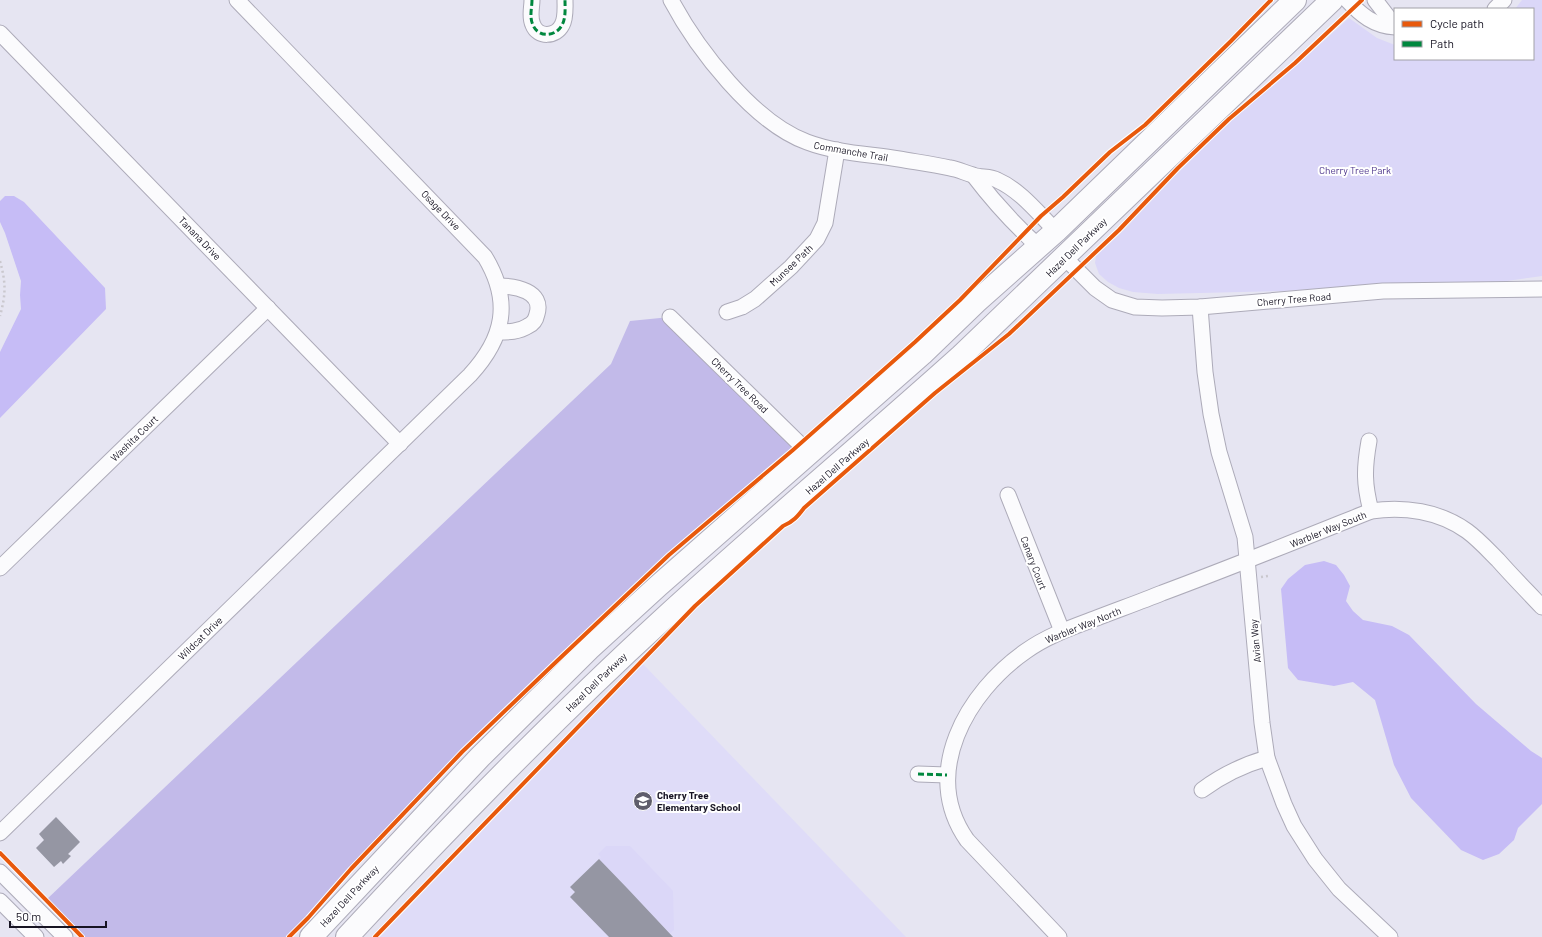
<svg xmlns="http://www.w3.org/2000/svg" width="1542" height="937" font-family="Barlow,sans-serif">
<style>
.built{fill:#dfdcf8}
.green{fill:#dbd7f8}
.forest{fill:#c2bae9}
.water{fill:#c6bcf6}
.building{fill:#9596a3}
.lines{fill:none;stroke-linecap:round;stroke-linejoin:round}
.minor-casing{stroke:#adabb9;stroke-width:17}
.secondary-casing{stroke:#adabb9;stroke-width:24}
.path{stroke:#cac8ce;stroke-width:2.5;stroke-dasharray:2 3;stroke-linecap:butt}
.minor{stroke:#fbfbfd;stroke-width:15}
.secondary{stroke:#fbfbfd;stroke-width:22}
.quiet{stroke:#00873e;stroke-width:3;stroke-dasharray:6 3;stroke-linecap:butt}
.cycleway-casing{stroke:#fff;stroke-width:6}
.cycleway{stroke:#e8590c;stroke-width:4}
.labels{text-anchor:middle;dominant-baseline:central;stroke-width:4;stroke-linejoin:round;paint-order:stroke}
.street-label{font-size:10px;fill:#171423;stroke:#fff}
.park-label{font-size:10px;fill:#4b338a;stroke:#fff}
.poi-label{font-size:10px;font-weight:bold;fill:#171423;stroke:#fff;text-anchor:start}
</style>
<rect width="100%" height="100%" fill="#e6e5f2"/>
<path class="built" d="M643 664 906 937H380Z"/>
<g class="green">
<path d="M1522 0H1542V276L1479 285 1352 287 1283 291 1158 294 1133 292 1119 288 1108 282 1099 274 1095 263 1096 256 1124 230 1174 177 1228 123 1298 64 1349 18 1377 38 1395 45V59H1533V9H1515Z"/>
<path d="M606 846H630L673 891 674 930 670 933 599 859 601 857 598 854Z"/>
</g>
<path class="forest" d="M670 317 800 444 669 555 557 661 462 752 351 869 308 918 289 937H82L46 900 611 364 630 321Z"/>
<g class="water">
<path d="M5 196H14L24 202 105 288 106 309 0 418V352L21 309 20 295 21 281 5 233 0 222V201Z"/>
<path d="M1324 561 1336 565 1344 575 1350 586 1346 601 1353 611 1363 620 1392 626 1409 635 1476 704 1531 751 1542 758V804L1518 828 1514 840 1499 854 1483 860 1461 850 1411 798 1394 765 1375 700 1353 682 1334 686 1298 680 1288 668 1281 589 1288 579 1305 565Z"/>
</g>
<g class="building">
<path d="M56 817 80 842 68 854 71 856 63 864 61 861 54 867 36 848 44 840 39 834Z"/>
<path d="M599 859 627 888 673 937H609L570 897 575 892 570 887Z"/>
</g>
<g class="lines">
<defs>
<g id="minor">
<path d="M532 0C532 8 529 17 533 25 538 38 556 37 562 25 566 18 565 8 565 0"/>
<path d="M671 0C697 49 754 123 807 142 836 153 869 154 899 159 916 162 933 164 950 168 958 169 965 173 973 175 980 178 990 176 997 180 1020 190 1038 213 1056 231"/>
<path d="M1347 0C1361 15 1374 26 1395 27"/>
<path d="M1375 0 1395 26"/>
<path d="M1495 9 1504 0"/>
<path d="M0 33 400 444"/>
<path d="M974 176C993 201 1015 225 1038 246"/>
<path d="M1064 257 1095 288 1112 300 1135 307 1162 308 1200 307 1383 291 1542 289"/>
<path d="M1200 307 1205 372 1211 414 1219 452 1245 537 1262 723 1267 758 1284 804 1294 826 1315 859 1339 889 1390 937"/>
<path d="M727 312 742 307 755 299 791 267 817 239 825 223 837 150"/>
<path d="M670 317 809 453"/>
<path d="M498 332C508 332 519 332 528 326 533 324 536 319 537 314 544 291 515 286 499 286"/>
<path d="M1369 441C1364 469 1364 484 1371 511"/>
<path d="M1008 495 1062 631"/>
<path d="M0 568 268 308"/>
<path d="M918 774 947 775"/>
<path d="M1202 790C1222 775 1243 765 1267 758"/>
<path d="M0 833 470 375C504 338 512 302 485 257L237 0"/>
<path d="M0 872 65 937"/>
<path d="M0 901 36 937"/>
<path d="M1059 937 967 840C920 773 967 692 1026 651 1047 636 1070 628 1094 619 1117 610 1140 602 1162 593 1232 567 1301 539 1371 511 1404 506 1439 511 1467 531 1478 539 1488 550 1498 560 1512 576 1527 591 1542 607"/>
</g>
<g id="secondary">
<path d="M311 937 480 757 589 649 658 586 922 354 976 302 1056 231 1295 0"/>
<path d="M347 937C448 828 552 721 662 620 760 530 862 445 961 356L1332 0"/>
</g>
</defs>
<use href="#minor" class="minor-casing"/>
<use href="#secondary" class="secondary-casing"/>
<g class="path">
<path d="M0 261C6 283 6 294 0 316"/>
<path d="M1261 577 1268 576"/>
</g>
<use href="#minor" class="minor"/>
<use href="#secondary" class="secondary"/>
<g class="quiet">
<path d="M532 0C532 8 529 17 533 25 538 38 556 37 562 25 566 18 565 8 565 0"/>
<path d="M918 774 947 775"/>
</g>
<defs>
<g id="cycleway">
<path d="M0 853 82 937"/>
<path d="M289 937 308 918 351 869 462 752 557 661 669 555 793 450 915 342 960 300 1041 216 1063 197 1110 152 1145 125 1231 41 1271 0"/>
<path d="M375 937 695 606 783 526C793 522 798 516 804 508L935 393 1009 334 1119 230 1178 168 1229 119 1295 63 1362 0"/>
</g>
</defs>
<use href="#cycleway" class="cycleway-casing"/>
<use href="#cycleway" class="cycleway"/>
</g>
<defs>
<symbol id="school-disc" viewBox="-11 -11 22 22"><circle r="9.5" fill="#5f5d6b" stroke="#fff"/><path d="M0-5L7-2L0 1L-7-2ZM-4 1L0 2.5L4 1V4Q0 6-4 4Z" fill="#fff"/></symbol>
</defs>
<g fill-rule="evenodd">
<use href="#school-disc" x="632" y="790" width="22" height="22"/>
</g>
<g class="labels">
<g class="street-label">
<text transform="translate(851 151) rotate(10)">Commanche Trail</text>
<text transform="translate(441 210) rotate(46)">Osage Drive</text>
<text transform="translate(200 238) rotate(46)">Tanana Drive</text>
<text transform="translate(1076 247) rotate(-44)">Hazel Dell Parkway</text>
<text transform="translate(791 265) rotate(-44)">Munsee Path</text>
<text transform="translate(1294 299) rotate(-5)">Cherry Tree Road</text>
<text transform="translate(740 385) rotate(44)">Cherry Tree Road</text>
<text transform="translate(134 438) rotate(-44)">Washita Court</text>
<text transform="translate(837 466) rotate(-41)">Hazel Dell Parkway</text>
<text transform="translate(1328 529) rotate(-22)">Warbler Way South</text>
<text transform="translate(1034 563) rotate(69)">Canary Court</text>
<text transform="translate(1083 625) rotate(-22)">Warbler Way North</text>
<text transform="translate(200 638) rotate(-44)">Wildcat Drive</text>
<text transform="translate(1255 641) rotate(-95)">Avian Way</text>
<text transform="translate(596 682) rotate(-44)">Hazel Dell Parkway</text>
<text transform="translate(349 896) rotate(-47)">Hazel Dell Parkway</text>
</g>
<g class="park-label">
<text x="1355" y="170">Cherry Tree Park</text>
</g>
<g class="poi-label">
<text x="657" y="795">Cherry Tree<tspan x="657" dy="12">Elementary School</tspan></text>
</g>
</g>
<rect x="1394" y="8" width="140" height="52" fill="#ffffff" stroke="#a2a1a7"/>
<rect x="1402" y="21" width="20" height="6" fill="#e8590c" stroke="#a2a1a7"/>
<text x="1430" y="28" font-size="12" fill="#171423">Cycle path</text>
<rect x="1402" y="41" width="20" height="6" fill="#00873e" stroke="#a2a1a7"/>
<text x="1430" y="48" font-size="12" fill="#171423">Path</text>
<path d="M10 921v6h96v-6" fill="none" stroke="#171423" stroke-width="2"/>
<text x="16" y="921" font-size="12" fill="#171423" stroke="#ffffff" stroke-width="3" paint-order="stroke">50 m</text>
</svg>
